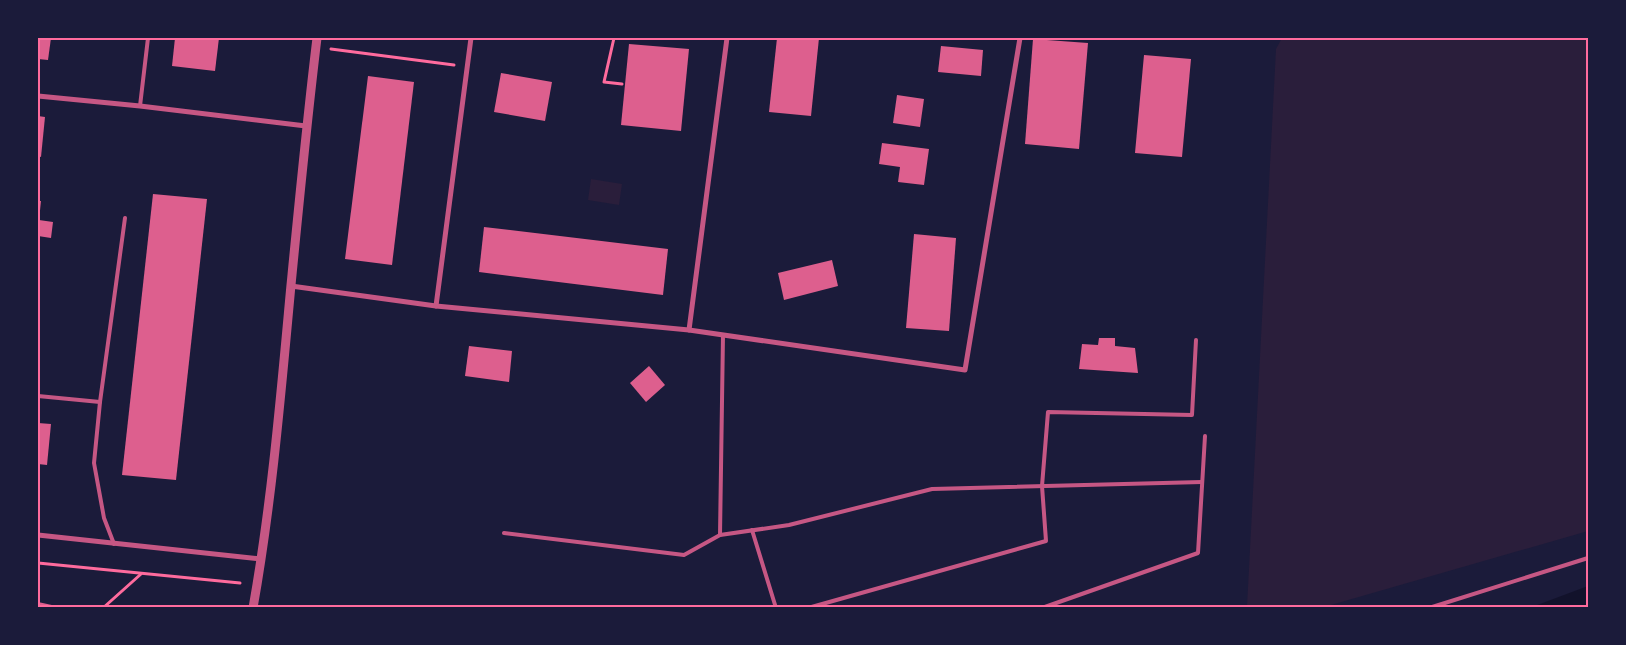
<svg xmlns="http://www.w3.org/2000/svg" width="1626" height="645" font-family="'Titillium Web',sans-serif">
<style>
.green{fill:#2a1e3b}
.water{fill:#12122b}
.building{fill:#dd5f8e}
.lines{fill:none;stroke-linecap:round;stroke-linejoin:round}
.path{stroke:#ff6b9d;stroke-width:3}
.service{stroke:#c65784;stroke-width:4}
.minor{stroke:#c65784;stroke-width:5}
.tertiary{stroke:#c65784;stroke-width:9}
.neatline{fill:none;stroke:#ff6b9d;stroke-width:2}
</style>
<rect width="100%" height="100%" fill="#1b1b3a"/>
<g class="green">
<path d="M1282 38H1588V531L1324 607H1247L1276 49Z"/>
<path d="M591 179 622 184 619 205 588 200Z"/>
</g>
<path class="water" d="M1588 586V607H1532Z"/>
<g class="building">
<path d="M38 38H51L48 60 38 59Z"/>
<path d="M175 38H219L215 71 172 66Z"/>
<path d="M777 38H819L811 116 769 112Z"/>
<path d="M1033 39 1088 43 1079 149 1025 144Z"/>
<path d="M629 44 689 49 681 131 621 125Z"/>
<path d="M941 46 983 50 981 76 938 72Z"/>
<path d="M1144 55 1191 59 1182 157 1135 153Z"/>
<path d="M501 73 552 82 545 121 494 112Z"/>
<path d="M368 76 414 82 392 265 345 259Z"/>
<path d="M897 95 924 99 920 127 893 123Z"/>
<path d="M38 116 45 117 41 157 38 156Z"/>
<path d="M882 143 929 149 924 185 898 182 900 167 879 164Z"/>
<path d="M153 194 207 199 176 480 122 475Z"/>
<path d="M38 201H41L39 220 53 222 51 238 38 236Z"/>
<path d="M484 227 668 249 663 295 479 272Z"/>
<path d="M914 234 956 238 949 331 906 328Z"/>
<path d="M832 260 838 286 784 300 778 273Z"/>
<path d="M1099 338H1115V346L1135 348 1138 373 1079 369 1082 344 1098 345Z"/>
<path d="M469 346 512 351 509 382 465 376Z"/>
<path d="M649 366 665 385 646 402 630 383Z"/>
<path d="M38 423 51 424 47 465 38 464Z"/>
<path d="M38 602 61 607V608H38Z"/>
</g>
<g class="lines">
<g class="path">
<path d="M614 38 604 82 622 84"/>
<path d="M331 49 454 65"/>
<path d="M38 563 240 583"/>
<path d="M103 608 141 574"/>
</g>
<g class="service">
<path d="M140 106 148 38"/>
<path d="M38 396 100 402"/>
<path d="M752 530 776 608"/>
<path d="M504 533 684 555 720 535 789 525 932 489 1202 482"/>
<path d="M720 535 723 335"/>
<path d="M114 544 104 518 94 463 100 402 125 218"/>
<path d="M808 608 1046 541 1042 486 1048 412 1192 415 1196 340"/>
<path d="M1042 608 1198 553 1205 436"/>
<path d="M1429 608 1588 558"/>
</g>
<g class="minor">
<path d="M38 96 140 106 306 126"/>
<path d="M291 286 436 306 689 330 965 370 1020 38"/>
<path d="M436 306 471 38"/>
<path d="M689 330 727 38"/>
<path d="M38 535 261 559"/>
</g>
<path class="tertiary" d="M253 608C272 501 281 393 291 285 299 203 307 120 317 38"/>
</g>
<rect width="1626" height="645" fill="none" stroke="#1b1b3a" stroke-width="78"/>
<rect x="39" y="39" width="1548" height="567" class="neatline"/>
</svg>
